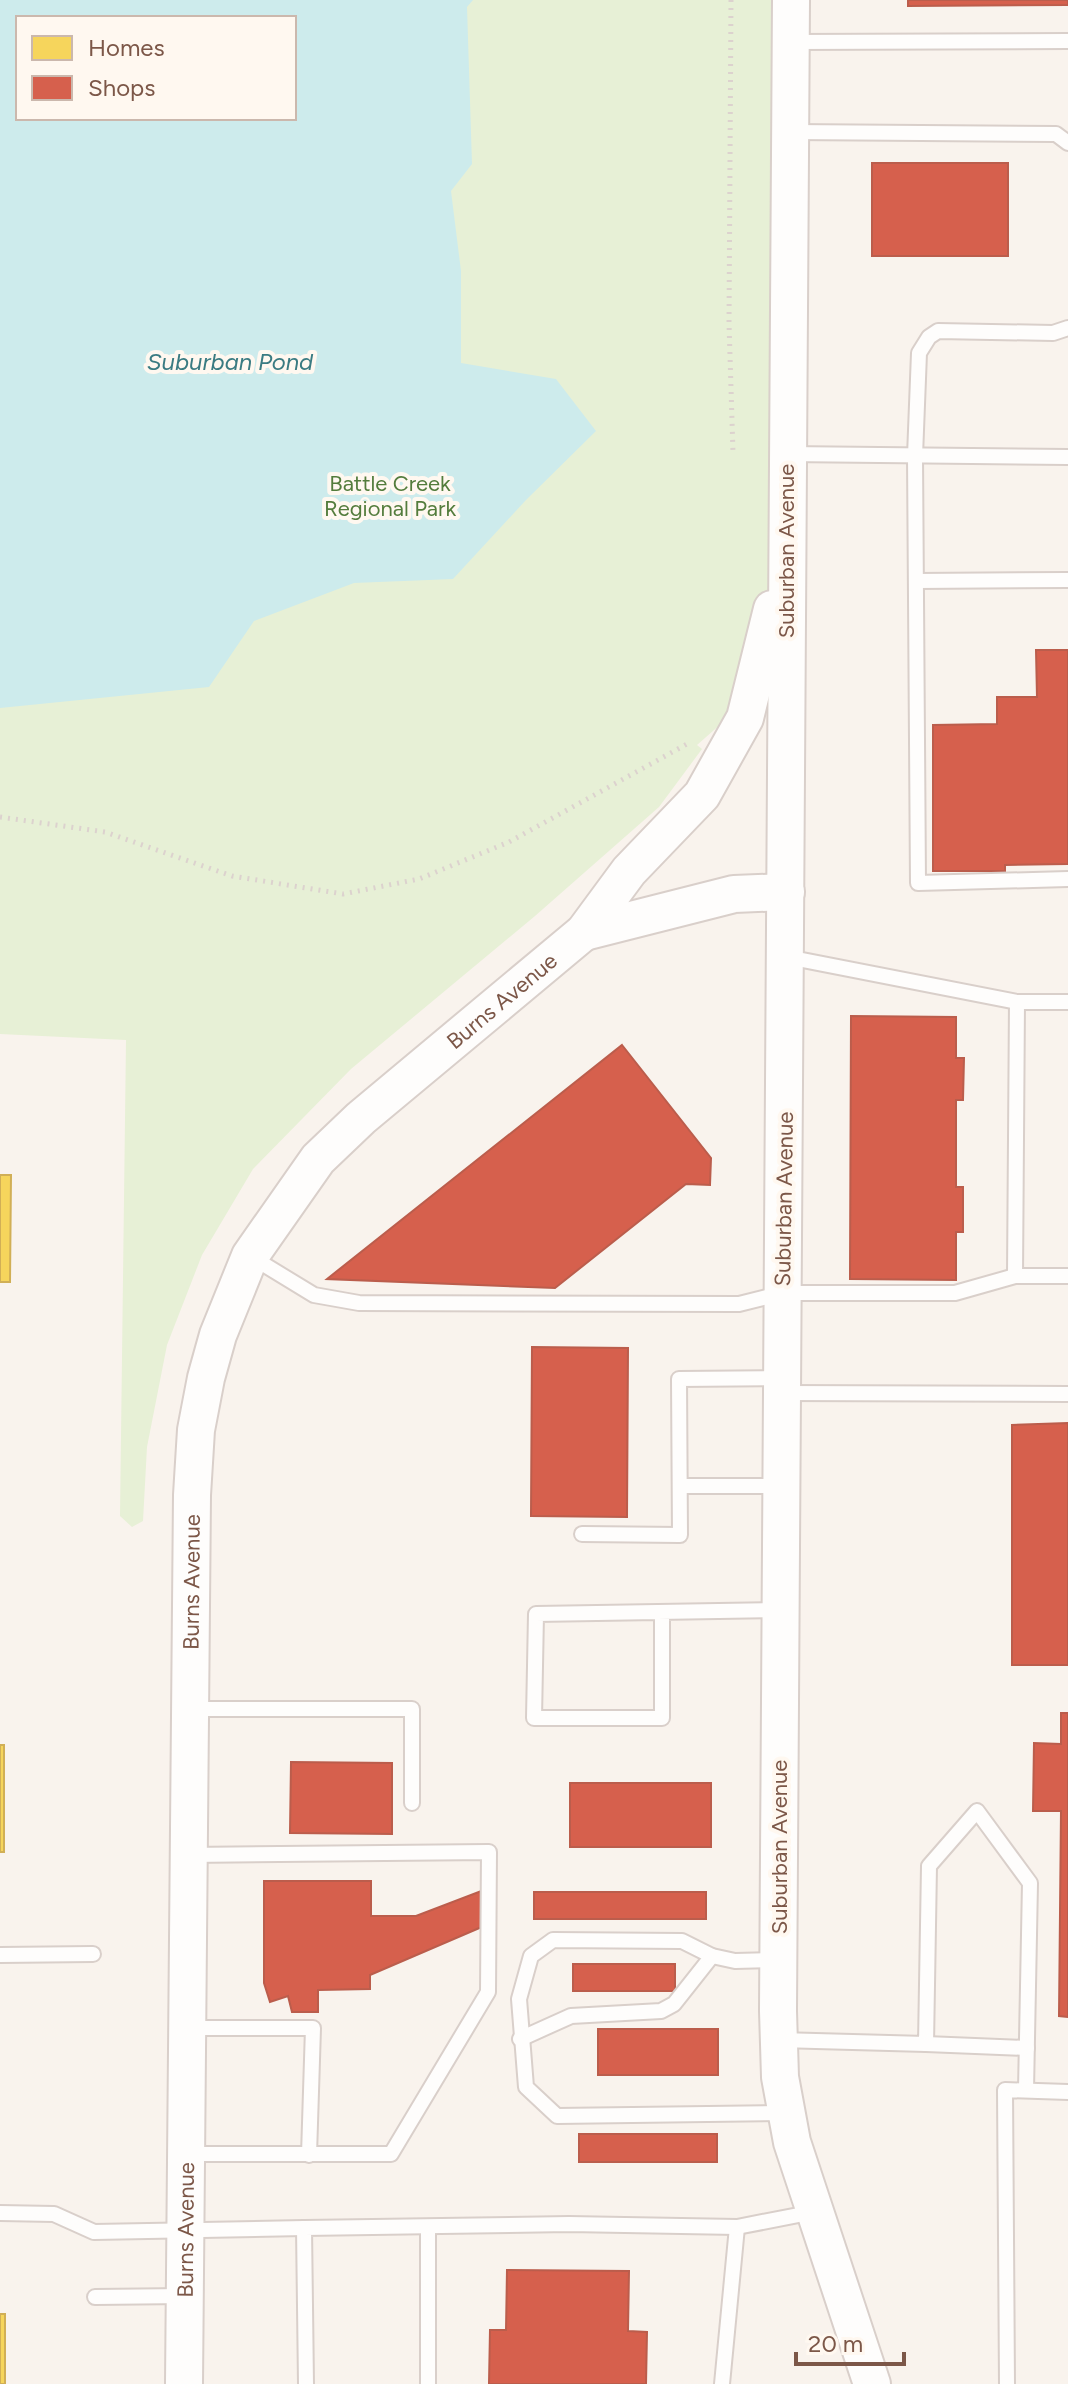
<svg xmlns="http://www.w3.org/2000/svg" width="1068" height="2384" font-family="Figtree,sans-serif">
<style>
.green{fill:#e7f0d6;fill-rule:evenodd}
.water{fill:#cdebec;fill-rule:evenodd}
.homes{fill:#f6d55c;stroke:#d1af56;stroke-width:2}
.shops{fill:#d6604d;stroke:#bb5d4c;stroke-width:2}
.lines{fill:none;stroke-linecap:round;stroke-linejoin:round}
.service-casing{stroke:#d9cfca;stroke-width:18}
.tertiary-casing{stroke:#d9cfca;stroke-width:40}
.path{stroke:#dcd2ce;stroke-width:5;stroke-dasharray:2 6;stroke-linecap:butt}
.service{stroke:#fefdfc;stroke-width:14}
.tertiary{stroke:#fefdfc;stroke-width:36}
.labels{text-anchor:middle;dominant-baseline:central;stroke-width:8;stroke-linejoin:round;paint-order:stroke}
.park-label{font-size:22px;fill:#537c3c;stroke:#fff8f0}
.street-label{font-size:22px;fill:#7c5748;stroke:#fff8f0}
.water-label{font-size:24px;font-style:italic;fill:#3a7b82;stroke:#fff8f0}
</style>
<rect width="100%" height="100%" fill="#f9f3ed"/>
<path class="green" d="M0 0H807L799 655 697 745 702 749 659 807 535 916 351 1069 253 1169 202 1255 167 1345 147 1447 143 1521 132 1527 120 1516 126 1040 0 1034ZM18 18H294V118H18Z"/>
<path class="water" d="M0 0H473L467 7 472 164 451 191 461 271V363L556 379 596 431 526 500 453 579 354 583 254 621 209 687 0 708ZM18 18H294V118H18Z"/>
<g class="homes">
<path d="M0 1175H11L10 1282H0Z"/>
<rect x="0" y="1745" width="4" height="107"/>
<rect x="0" y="2314" width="5" height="70"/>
</g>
<g class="shops">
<path d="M908 0H1068V5L908 6Z"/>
<rect x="872" y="163" width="136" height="93"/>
<path d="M1036 650H1068V864L1005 865V871H933V725L997 724V697H1037Z"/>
<path d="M851 1016 956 1017V1058H964L963 1100H956V1187H963V1232H956V1280L850 1279Z"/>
<path d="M622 1045 711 1158 710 1185 686 1184 555 1288 327 1279Z"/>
<path d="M532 1347 628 1348 627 1517 531 1516Z"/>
<path d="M1068 1423V1665H1012V1425Z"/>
<path d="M1061 1713H1068V2017L1059 2016 1061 1811H1033L1034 1743 1061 1744Z"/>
<path d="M291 1762 392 1763V1834L290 1833Z"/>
<rect x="570" y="1783" width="141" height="64"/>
<path d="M264 1881H371V1916H416L484 1890V1926L370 1975V1989L318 1990V2012H292L288 1996 270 2002 264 1983Z"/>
<rect x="534" y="1892" width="172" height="27"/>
<rect x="573" y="1964" width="102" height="27"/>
<rect x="598" y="2029" width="120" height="46"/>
<rect x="579" y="2134" width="138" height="28"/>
<path d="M507 2270 629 2271 628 2331 647 2332 646 2384H489L490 2330H506Z"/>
</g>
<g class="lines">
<defs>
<g id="service">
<path d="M791 42 1068 41"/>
<path d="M791 132 1056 134 1068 143"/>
<path d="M1068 328 1053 333 938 331 929 337 919 353 915 456 918 883 1068 879"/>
<path d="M787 454 1068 457"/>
<path d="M916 581 1068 580"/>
<path d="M787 957 1017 1002H1068"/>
<path d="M250 1256 314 1295 359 1303 739 1304 783 1293H955L1015 1276H1068"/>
<path d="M1015 1276 1017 1002"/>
<path d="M782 1393 1068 1394"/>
<path d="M681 1486H782"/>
<path d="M582 1534 680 1535 679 1379 782 1378"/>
<path d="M662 1614V1718H534L536 1614 780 1610"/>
<path d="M191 1709H412V1803"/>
<path d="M0 1955 93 1954"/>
<path d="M778 1960 735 1961 712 1956 682 1941 553 1940 531 1956 519 1999 526 2087 557 2116 784 2113"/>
<path d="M189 2028H313L309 2155"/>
<path d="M520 2039 571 2016 661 2011 674 2004 712 1956"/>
<path d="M779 2040 926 2044 929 1866 977 1811 1030 1883 1026 2090"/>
<path d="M926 2044 1027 2048"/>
<path d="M188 2154H391L488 1992 489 1852 189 1855"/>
<path d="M0 2213 54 2214 94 2232 304 2228"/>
<path d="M428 2228V2384"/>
<path d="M95 2297 185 2296"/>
<path d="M306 2384 304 2228 569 2224 737 2227 814 2212"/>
<path d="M722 2384 737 2227"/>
<path d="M1007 2384 1005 2090 1068 2092"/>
</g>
<g id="tertiary">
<path d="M791 0 778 2011 780 2077 792 2142 872 2384"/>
<path d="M584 932 734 894 786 892"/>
<path id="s1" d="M184 2384 192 1495 196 1430 206 1378 218 1335 250 1256 318 1159 361 1118 584 932 629 871 702 795 745 718 772 609"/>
</g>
</defs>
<use href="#service" class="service-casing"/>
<use href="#tertiary" class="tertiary-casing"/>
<g class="path">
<path d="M731 0 729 323 733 453"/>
<path d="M0 817 105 832 232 876 343 894 419 879 509 842 687 744"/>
</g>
<use href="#service" class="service"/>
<use href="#tertiary" class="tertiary"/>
</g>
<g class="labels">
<g class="park-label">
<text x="390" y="483">Battle Creek<tspan x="390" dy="25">Regional Park</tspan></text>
</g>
<g class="street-label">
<text transform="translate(786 551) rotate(-90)">Suburban Avenue</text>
<text stroke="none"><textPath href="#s1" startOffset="1498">Burns Avenue</textPath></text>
<text transform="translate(784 1199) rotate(-89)">Suburban Avenue</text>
<text stroke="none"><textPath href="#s1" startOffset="802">Burns Avenue</textPath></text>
<text transform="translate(779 1847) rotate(-90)">Suburban Avenue</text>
<text stroke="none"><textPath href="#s1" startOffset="154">Burns Avenue</textPath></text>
</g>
<g class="water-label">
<text x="230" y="361">Suburban Pond</text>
</g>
</g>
<rect x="16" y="16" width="280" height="104" fill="#fff8f0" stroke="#cbb8ad" stroke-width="2"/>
<rect x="32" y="36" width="40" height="24" fill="#f6d55c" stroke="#cbb8ad" stroke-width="2"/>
<text x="88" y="56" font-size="24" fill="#7c5748">Homes</text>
<rect x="32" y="76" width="40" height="24" fill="#d6604d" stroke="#cbb8ad" stroke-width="2"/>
<text x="88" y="96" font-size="24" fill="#7c5748">Shops</text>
<path d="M796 2352v12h108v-12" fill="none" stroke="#7c5748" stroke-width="4"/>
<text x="808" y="2352" font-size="24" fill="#7c5748" stroke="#fff8f0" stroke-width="6" paint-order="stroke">20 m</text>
</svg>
